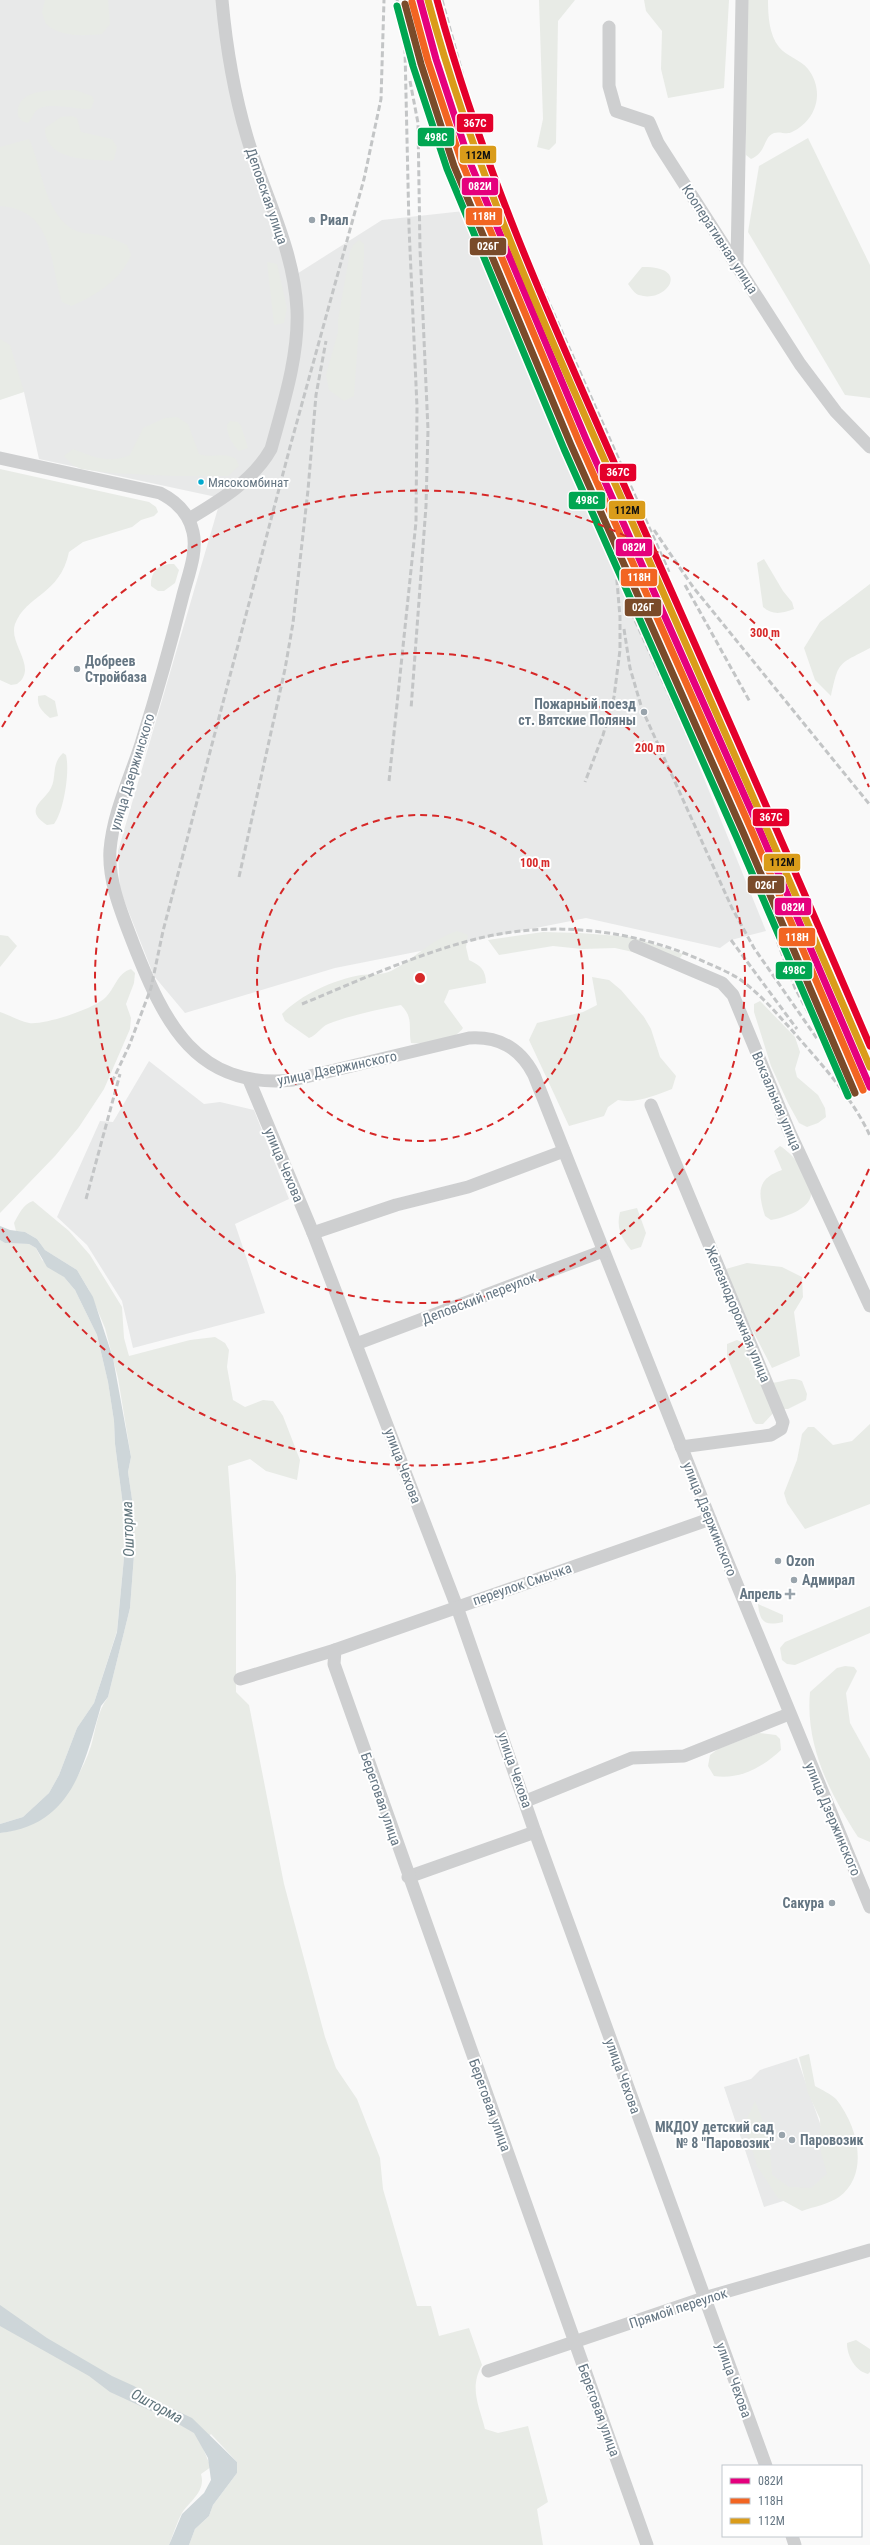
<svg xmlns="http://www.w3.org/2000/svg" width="870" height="2545" font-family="'Roboto Condensed',sans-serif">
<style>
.built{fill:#e8e9e9}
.green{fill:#e8ebe6}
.water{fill:#ced6d9}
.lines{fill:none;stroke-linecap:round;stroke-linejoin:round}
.street{stroke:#cecfd0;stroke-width:13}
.rail{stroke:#c3c5c6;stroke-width:3;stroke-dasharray:6 3;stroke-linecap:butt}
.rail-1-casing{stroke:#fff;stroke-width:10}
.rail-2-casing{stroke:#fff;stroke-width:10}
.rail-3-casing{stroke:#fff;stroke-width:10}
.rail-4-casing{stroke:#fff;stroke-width:10}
.rail-5-casing{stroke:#fff;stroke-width:10}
.rail-6-casing{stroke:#fff;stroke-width:10}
.rail-1{stroke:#e5007d;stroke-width:7}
.rail-2{stroke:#f26522;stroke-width:7}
.rail-3{stroke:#da9c1a;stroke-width:7}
.rail-4{stroke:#7a4b2a;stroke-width:7}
.rail-5{stroke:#e4002b;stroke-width:7}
.rail-6{stroke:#00a651;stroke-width:7}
.ring{fill:none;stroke:#d62828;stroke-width:2;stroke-dasharray:7 5}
.poi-dot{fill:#99a4ac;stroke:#fff;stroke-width:1.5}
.bus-dot{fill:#00a9ce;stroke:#fff;stroke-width:1.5}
.labels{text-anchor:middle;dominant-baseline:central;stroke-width:4;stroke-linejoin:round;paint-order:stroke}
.bus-label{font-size:13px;fill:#657683;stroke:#fff;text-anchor:start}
.street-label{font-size:14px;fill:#657683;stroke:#fff}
.poi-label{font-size:14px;font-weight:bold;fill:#657683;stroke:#fff;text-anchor:start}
.water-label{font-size:15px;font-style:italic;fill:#60757c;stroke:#fff}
.centre{fill:#d62828;stroke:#fff;stroke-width:2}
.ring-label{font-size:12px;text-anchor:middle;font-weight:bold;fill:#d62828;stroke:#fff;stroke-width:4;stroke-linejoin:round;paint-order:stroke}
.line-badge{stroke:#fff;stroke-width:1.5}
.badge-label{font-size:11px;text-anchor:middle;font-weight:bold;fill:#fff}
.pale-badge-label{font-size:11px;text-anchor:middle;font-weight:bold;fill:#111}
</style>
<rect width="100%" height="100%" fill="#f9f9f9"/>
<g class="built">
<path d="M0 0H222L231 64 292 277 382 220 473 210 766 931 731 940 720 948 586 918 335 968 185 1013 154 976 120 890 118 851 221 498 39 459 24 392 0 369Z"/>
<path d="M149 1061 204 1104 220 1102 254 1110 289 1199 235 1224 265 1313 133 1348 122 1301 87 1245 57 1217 100 1121 113 1122Z"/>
<path d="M797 2058 841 2183 764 2207 724 2087 751 2079 760 2070Z"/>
</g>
<g class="green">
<path d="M45 0H108L110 24 102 34C83 36 61 37 46 24L42 12Z"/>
<path d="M539 0H575L558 21 556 143 549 150 537 147 543 119Z"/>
<path d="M644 0H729L724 88 668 98 661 69 662 31 646 11Z"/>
<path d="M746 0H768C768 15 769 35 779 47 786 56 801 60 808 69 825 91 817 120 792 132 787 135 780 131 774 133 763 137 767 152 751 159L746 155Z"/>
<path d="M75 90 92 96 94 101 91 109C78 110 47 101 37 110 33 113 32 119 28 123L22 121 18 116C14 87 56 90 75 90Z"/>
<path d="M72 116 77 118 81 132 112 139 117 147 114 159 112 161C88 159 45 161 45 128L61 117Z"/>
<path d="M808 138 870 265V398L845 395 748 232 759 166Z"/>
<path d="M29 139C43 168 44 219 79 232 87 234 96 234 104 236 112 238 120 242 127 245L131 255C122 279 94 297 71 306L62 302C49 262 55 210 0 206V147Z"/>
<path d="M359 240 364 244V255L354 396 344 401 329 390 326 375 338 332V320L350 252 353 245Z"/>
<path d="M267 262 277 264 287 308 284 323 274 325Z"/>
<path d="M642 267C693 266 666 304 639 295 635 294 631 288 628 284Z"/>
<path d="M0 339 10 345 24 392 0 400Z"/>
<path d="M177 417 188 424 199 454C212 459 223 451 236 459L239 466 228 476H173L112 473 81 469 73 465 64 456 73 449C93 457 109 464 130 455L143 428 165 418Z"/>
<path d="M230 421 238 422 241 426 248 448 239 451C232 444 227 435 227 425Z"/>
<path d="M0 469 149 502 156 507 158 512 154 516 141 520 132 527 83 542 69 552C60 595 26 595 15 624 8 644 39 668 17 684L11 685 0 680Z"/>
<path d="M764 559 783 591 792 602 794 609C783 613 773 616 763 607L757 563Z"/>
<path d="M174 564 179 570 175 583 164 591H158L151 586C150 572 159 563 174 564Z"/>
<path d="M870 584V648C838 665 839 660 831 696L815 680 804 648 820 622Z"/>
<path d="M45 695 55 701 58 716 50 718C42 711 37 707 38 696Z"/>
<path d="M63 753 66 755C70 771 64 811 54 824L47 825C22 809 45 801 51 788 57 776 51 764 63 753Z"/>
<path d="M457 931 468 935 466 947 469 960C480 965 486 970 486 983L449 990 444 1002 463 1028C453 1042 428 1044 411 1043 408 1027 414 1018 401 1005 377 1010 351 1015 328 1024 321 1027 317 1035 309 1038L285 1021 282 1014C302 994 333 980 361 975 370 974 383 975 391 971 416 958 429 941 457 931Z"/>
<path d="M543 932 580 933 632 937 683 954 677 962 615 948 582 949 553 946 499 955 488 940Z"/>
<path d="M0 935 8 936 17 946 0 967Z"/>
<path d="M131 969 135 973 134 983 126 1004 131 1018 130 1029 104 1089 79 1127 55 1156 0 1213V1012C9 1015 19 1021 29 1023 45 1025 93 1009 105 998 115 989 117 973 131 969Z"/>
<path d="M592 977 609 980 621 990 644 1017 651 1029 660 1057 676 1076 672 1089C656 1095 636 1104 618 1100L608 1107 604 1116 569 1126 529 1040 537 1023 583 1012 597 1005Z"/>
<path d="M760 1001 795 1037 800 1052 795 1069 797 1077 818 1095 825 1108 826 1117 818 1123 807 1127 799 1123 788 1103 771 1066 754 1012V1004Z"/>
<path d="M780 1146C793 1154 812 1176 811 1194 811 1209 783 1218 771 1220L765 1216C758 1193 756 1179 782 1170L774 1151Z"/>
<path d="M33 1201 69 1231 90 1255 122 1307 124 1338 129 1356 190 1340 215 1337 225 1343 229 1350 227 1367 233 1400 245 1407 263 1400 273 1401 283 1416 300 1460 297 1480 266 1471 250 1459 228 1466 236 1576V1692L249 1705 284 1884 325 2037 336 2068 357 2099 380 2158 383 2189 417 2306H431L439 2336 469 2328 482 2365C469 2388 479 2405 485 2429L498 2433 528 2426 548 2502 537 2509 543 2545H189L195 2529 209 2516 213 2505 237 2473V2462L211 2434 201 2444 211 2467 201 2474C206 2491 191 2500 182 2513 177 2522 173 2535 169 2545H0V1833C44 1828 78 1787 91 1746 96 1729 97 1712 108 1697L130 1608 134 1555V1513L128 1472 131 1457 118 1378 105 1328 89 1290 77 1270 45 1250 37 1239 25 1232 16 1231 14 1223C19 1214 23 1204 33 1201Z"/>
<path d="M637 1208 646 1233 641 1247 631 1250C621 1238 616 1227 620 1212Z"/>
<path d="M0 1240 5 1243 29 1244 36 1248 42 1260 64 1277 75 1290 97 1335 108 1382 114 1421 115 1444 125 1521V1547L117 1631 94 1703 77 1728 59 1775 49 1793 23 1817 0 1824Z"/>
<path d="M747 1263 782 1267 802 1277 803 1297 794 1312 800 1356 772 1368 742 1310 726 1269Z"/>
<path d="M737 1340 744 1343C749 1358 755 1388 778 1382 788 1380 792 1377 802 1381L807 1394 806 1400 788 1409H777L763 1424H756L753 1421 727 1356V1344Z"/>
<path d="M870 1424V1504L805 1529 787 1503 784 1493 797 1460 802 1434 808 1427H814L833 1445 852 1441Z"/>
<path d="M758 1604 783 1615V1622C765 1626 760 1623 758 1604Z"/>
<path d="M870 1606V1633L795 1665 787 1664 782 1660 780 1648 785 1642Z"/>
<path d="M845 1666 854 1667 857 1671 846 1693 850 1723 870 1759V1842L858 1837C830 1794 805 1745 810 1692L837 1668Z"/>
<path d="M759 1733 776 1735 780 1739 781 1750C763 1767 739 1780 714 1776L708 1766 710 1755 718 1749Z"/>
<path d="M809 2054 815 2086C822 2090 831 2094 836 2099 858 2126 870 2174 839 2197 829 2204 813 2207 802 2211L778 2198 757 2166 745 2123 755 2101C766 2126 771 2148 772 2175L789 2187 811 2188 827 2174 821 2153 820 2119 808 2093 799 2057Z"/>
<path d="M856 2340 870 2349V2372L868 2374C855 2371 847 2356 847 2343Z"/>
</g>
<g class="water">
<path d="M0 1226 10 1230 25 1232 37 1239 45 1250 77 1270 93 1297 113 1358 131 1457 128 1472 134 1513V1555L130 1608 108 1697 101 1706C84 1764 73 1825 0 1833V1824L23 1817 49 1793 59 1775 77 1728 94 1703 117 1632 125 1547V1521L115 1444 114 1421 108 1382 97 1335 75 1290 64 1277 47 1267 36 1248 29 1244 5 1243 0 1240Z"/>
<path d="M0 2305 47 2338 112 2376 134 2386 154 2400 192 2418 237 2462V2473L213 2505 209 2516 195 2529 189 2545H169L182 2514 204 2493 211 2480 208 2458 194 2433 173 2421 110 2392 89 2376 0 2326Z"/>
</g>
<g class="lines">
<g class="street">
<path d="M609 27V86L616 111 649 122 658 143 800 364 836 412 870 447"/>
<path d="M737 262 742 0"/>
<path d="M0 458 160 493C176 501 189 514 193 532 198 553 187 578 182 599 170 647 156 696 141 744 130 778 113 813 110 850 108 882 122 914 133 943 164 1022 196 1090 293 1080L469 1038C499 1036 520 1048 534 1075L710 1519 870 1907"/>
<path d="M189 519C219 501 253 481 271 449 283 405 299 356 297 310 294 248 264 195 247 137 234 93 226 45 222 0"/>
<path d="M635 946 722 983 733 995 790 1133 870 1306"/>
<path d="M249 1080 313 1233 457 1607 535 1832 766 2466"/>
<path d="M651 1105 783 1422 781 1429 771 1435 681 1447"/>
<path d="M313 1233 396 1205 468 1187 564 1151"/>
<path d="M356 1344 603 1251"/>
<path d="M240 1679 335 1650"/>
<path d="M526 1801 632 1758 684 1756 789 1714"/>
<path d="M408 1877 535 1832"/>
<path d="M488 2371 704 2298 870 2250"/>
<path d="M792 2536 795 2545"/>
<path d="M647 2545 334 1664 335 1650 710 1519"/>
</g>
<g class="rail">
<path d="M397 0 419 73 579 448 604 516 616 570 620 617V650L614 697 603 735 585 782"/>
<path d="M442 0 471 105 513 222 669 572"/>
<path d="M410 81 418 123 420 249 428 430 426 506 411 709"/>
<path d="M449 156 467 212"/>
<path d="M557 381 586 439"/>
<path d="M609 520 719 781 737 831"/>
<path d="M654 530 693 587 870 805"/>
<path d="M620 569 634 618 756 885 795 988 815 1025 845 1088"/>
<path d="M685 585 750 702"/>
<path d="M624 629 630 668 642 709 732 908 754 948 818 1040"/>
<path d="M389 781 416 522 417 407 409 227 405 50"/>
<path d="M239 877 285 669 293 623 308 490 316 395 326 341"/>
<path d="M731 940 797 1029"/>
<path d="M302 1004C360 980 419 953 480 938 555 920 636 930 705 962 716 967 728 972 738 978 761 994 779 1016 797 1036 823 1066 854 1100 870 1136"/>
<path d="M112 1082 129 1046 151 988 163 931 290 447 364 179 381 99 384 0"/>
<path d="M86 1199 120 1074"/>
</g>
<defs>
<path id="rail-1" d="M420 0 436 59 469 160 586 439 758 826 870 1087"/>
<path id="rail-2" d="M412 2 428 61 462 163 579 442 751 829 863 1090"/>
<path id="rail-3" d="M428 0C477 181 557 353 633 524 713 705 792 885 870 1067"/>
<path id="rail-4" d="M405 4 421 64 454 166 571 445 743 832 855 1093"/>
<path id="rail-5" d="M437 0C484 176 563 347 637 514 716 691 794 868 870 1046"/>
<path id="rail-6" d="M397 6 413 66 447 169 564 449 736 836 848 1096"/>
</defs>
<use href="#rail-1" class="rail-1-casing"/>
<use href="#rail-2" class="rail-2-casing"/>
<use href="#rail-3" class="rail-3-casing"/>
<use href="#rail-4" class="rail-4-casing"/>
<use href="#rail-5" class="rail-5-casing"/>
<use href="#rail-6" class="rail-6-casing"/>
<use href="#rail-1" class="rail-1"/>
<use href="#rail-2" class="rail-2"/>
<use href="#rail-3" class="rail-3"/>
<use href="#rail-4" class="rail-4"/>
<use href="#rail-5" class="rail-5"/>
<use href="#rail-6" class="rail-6"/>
</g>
<g class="ring">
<circle cx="420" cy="978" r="163"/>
<circle cx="420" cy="978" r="325"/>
<path d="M869 1169A488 488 0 0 1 2 1229M2 727A488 488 0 0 1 869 787"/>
</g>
<g class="poi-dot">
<circle cx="312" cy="220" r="4"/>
<circle cx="77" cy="669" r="4"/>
<circle cx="644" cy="712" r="4"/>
<circle cx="778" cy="1561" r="4"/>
<circle cx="794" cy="1580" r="4"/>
<path d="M788 1588h4v4h4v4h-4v4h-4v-4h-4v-4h4z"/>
<circle cx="832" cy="1903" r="4"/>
<circle cx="782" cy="2135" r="4"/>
<circle cx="792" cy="2140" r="4"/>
</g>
<circle class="bus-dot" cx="201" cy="482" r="3.5"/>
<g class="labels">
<g class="bus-label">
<text x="208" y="482">Мясокомбинат</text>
</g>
<g class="street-label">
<text transform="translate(267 196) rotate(71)">Деповская улица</text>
<text transform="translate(720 239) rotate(57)">Кооперативная улица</text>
<text transform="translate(132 772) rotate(-73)">улица Дзержинского</text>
<text transform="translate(337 1068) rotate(-12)">улица Дзержинского</text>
<text transform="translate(777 1101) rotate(67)">Вокзальная улица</text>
<text transform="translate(284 1165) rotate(67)">улица Чехова</text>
<text transform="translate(479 1298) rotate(-21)">Деповский переулок</text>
<text transform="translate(738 1314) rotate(67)">Железнодорожная улица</text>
<text transform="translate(403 1466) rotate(69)">улица Чехова</text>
<text transform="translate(710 1519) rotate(68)">улица Дзержинского</text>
<text transform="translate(522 1584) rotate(-19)">переулок Смычка</text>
<text transform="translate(515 1770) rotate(71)">улица Чехова</text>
<text transform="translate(381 1799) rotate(71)">Береговая улица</text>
<text transform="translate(833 1819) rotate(67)">улица Дзержинского</text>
<text transform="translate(623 2076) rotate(70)">улица Чехова</text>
<text transform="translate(490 2105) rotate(70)">Береговая улица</text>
<text transform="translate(678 2308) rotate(-18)">Прямой переулок</text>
<text transform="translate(734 2380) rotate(70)">улица Чехова</text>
<text transform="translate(599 2410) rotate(70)">Береговая улица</text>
</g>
<g class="poi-label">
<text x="320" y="220">Риал</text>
<text x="85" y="661">Добреев<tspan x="85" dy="16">Стройбаза</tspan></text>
<text x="636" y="704" text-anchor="end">Пожарный поезд<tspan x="636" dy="16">ст. Вятские Поляны</tspan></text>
<text x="786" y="1561">Ozon</text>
<text x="802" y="1580">Адмирал</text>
<text x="782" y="1594" text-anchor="end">Апрель</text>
<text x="824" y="1903" text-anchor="end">Сакура</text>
<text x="774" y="2127" text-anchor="end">МКДОУ детский сад<tspan x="774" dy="16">№ 8 "Паровозик"</tspan></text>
<text x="800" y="2140">Паровозик</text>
</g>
<g class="water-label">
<text transform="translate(128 1529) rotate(-92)">Ошторма</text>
<text transform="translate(157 2406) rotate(28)">Ошторма</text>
</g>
</g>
<circle cx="420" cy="978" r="6" class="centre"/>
<g class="ring-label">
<text x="765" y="637">300 m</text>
<text x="650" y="752">200 m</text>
<text x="535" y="867">100 m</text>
</g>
<g class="line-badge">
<rect x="456" y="113" width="38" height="20" rx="4" fill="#e4002b"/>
<rect x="417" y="127" width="38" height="20" rx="4" fill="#00a651"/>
<rect x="459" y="145" width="38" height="19" rx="4" fill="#da9c1a"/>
<rect x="461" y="177" width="38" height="19" rx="4" fill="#e5007d"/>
<rect x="465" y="207" width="38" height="19" rx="4" fill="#f26522"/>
<rect x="469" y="237" width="38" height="19" rx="4" fill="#7a4b2a"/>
<rect x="599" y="463" width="38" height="19" rx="4" fill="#e4002b"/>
<rect x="568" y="491" width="38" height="19" rx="4" fill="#00a651"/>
<rect x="608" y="500" width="38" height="20" rx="4" fill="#da9c1a"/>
<rect x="615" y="538" width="38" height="19" rx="4" fill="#e5007d"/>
<rect x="620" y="568" width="38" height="19" rx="4" fill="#f26522"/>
<rect x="624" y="598" width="38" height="19" rx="4" fill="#7a4b2a"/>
<rect x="752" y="808" width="38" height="19" rx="4" fill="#e4002b"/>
<rect x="763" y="853" width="38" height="19" rx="4" fill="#da9c1a"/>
<rect x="747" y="875" width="38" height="19" rx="4" fill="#7a4b2a"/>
<rect x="774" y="897" width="38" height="19" rx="4" fill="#e5007d"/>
<rect x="778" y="927" width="38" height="20" rx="4" fill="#f26522"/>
<rect x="775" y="961" width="38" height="19" rx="4" fill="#00a651"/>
</g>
<g class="badge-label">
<text x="475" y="127">367С</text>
<text x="436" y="141">498С</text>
<text x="480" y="190">082И</text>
<text x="484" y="220">118Н</text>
<text x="488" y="250">026Г</text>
<text x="618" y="476">367С</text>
<text x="587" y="504">498С</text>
<text x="634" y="551">082И</text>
<text x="639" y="581">118Н</text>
<text x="643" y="611">026Г</text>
<text x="771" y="821">367С</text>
<text x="766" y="889">026Г</text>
<text x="793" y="911">082И</text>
<text x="797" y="941">118Н</text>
<text x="794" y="974">498С</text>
</g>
<g class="pale-badge-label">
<text x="478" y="159">112М</text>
<text x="627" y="514">112М</text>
<text x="782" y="866">112М</text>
</g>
<rect x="722" y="2465" width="140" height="72" fill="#ffffff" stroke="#c1c8cd"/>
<rect x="730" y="2478" width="20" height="6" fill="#e5007d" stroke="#c1c8cd"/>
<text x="758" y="2485" font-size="12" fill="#657683">082И</text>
<rect x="730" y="2498" width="20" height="6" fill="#f26522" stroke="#c1c8cd"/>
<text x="758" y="2505" font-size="12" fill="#657683">118Н</text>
<rect x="730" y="2518" width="20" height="6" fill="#da9c1a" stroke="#c1c8cd"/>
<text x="758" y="2525" font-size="12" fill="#657683">112М</text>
</svg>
